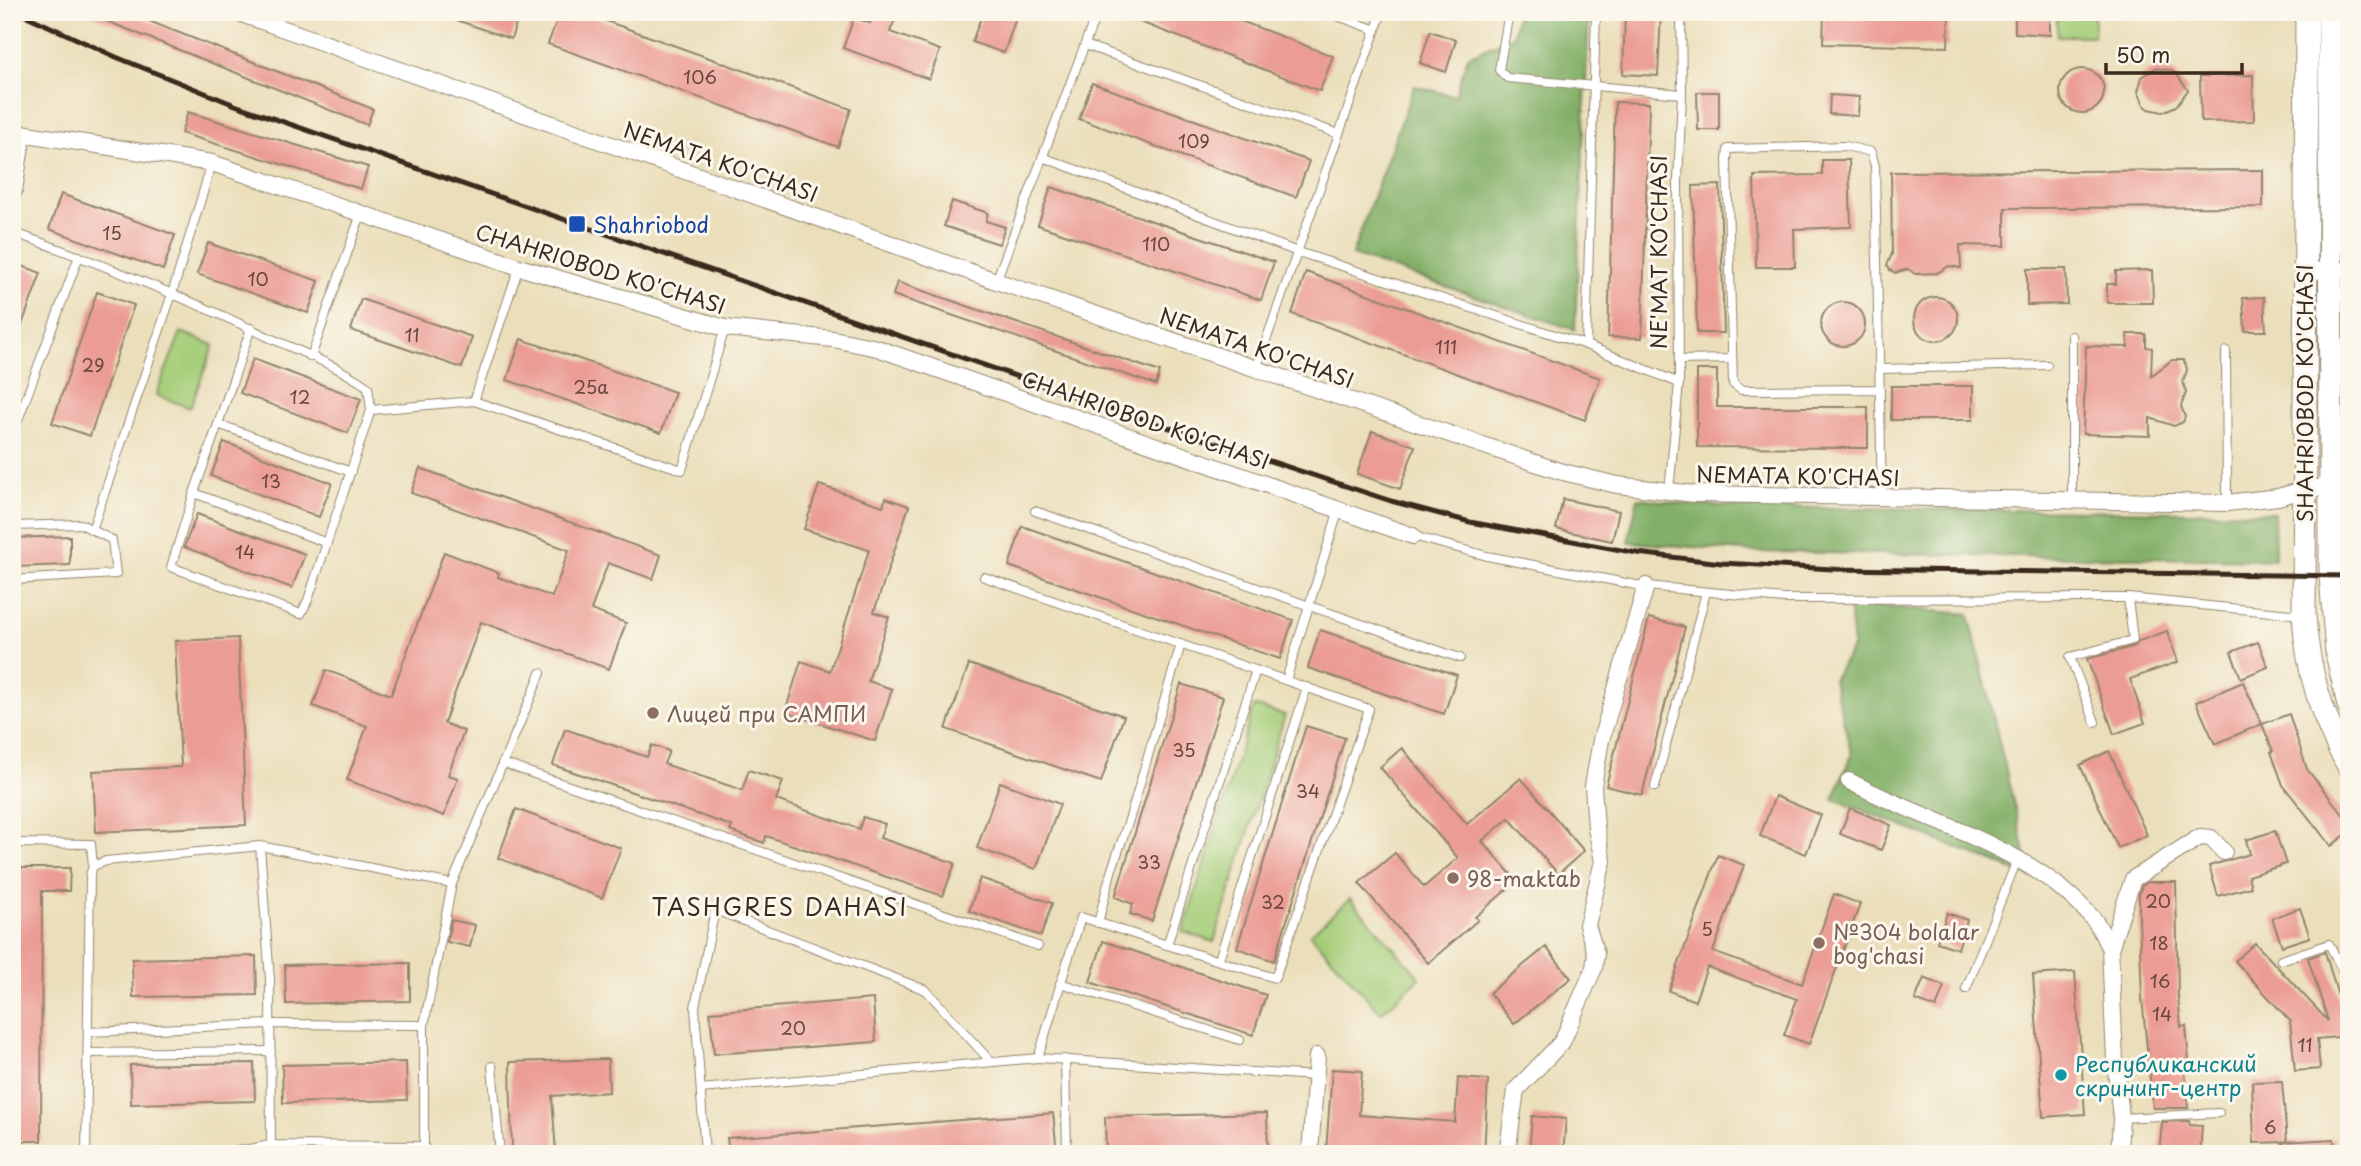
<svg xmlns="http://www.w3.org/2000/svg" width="2361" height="1166" font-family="'Playpen Sans',sans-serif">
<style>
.green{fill:#a4cd78;stroke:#707c4b;stroke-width:2}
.forest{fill:#83b068;stroke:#5f6d43;stroke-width:2}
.building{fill:#eb9c94}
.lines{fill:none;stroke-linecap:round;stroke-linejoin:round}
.lane-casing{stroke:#93846c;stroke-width:10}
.street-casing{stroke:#93846c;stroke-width:18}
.secondary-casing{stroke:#93846c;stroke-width:25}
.lane{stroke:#fff;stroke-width:8}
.street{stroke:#fff;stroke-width:16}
.secondary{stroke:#fff;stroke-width:23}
.rail{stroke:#3b2a1e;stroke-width:5}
.transit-dot{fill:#1a4fb4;stroke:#fbf7ec;stroke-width:2.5}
.education-dot{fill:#8d6e63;stroke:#fbf7ec;stroke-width:2.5}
.culture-dot{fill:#0f9aa8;stroke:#fbf7ec;stroke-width:2.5}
.labels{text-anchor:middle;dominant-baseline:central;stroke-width:6;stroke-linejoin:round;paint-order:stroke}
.number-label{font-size:18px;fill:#67463c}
.street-label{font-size:21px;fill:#3b2a1e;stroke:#fbf7ec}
.transit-label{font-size:21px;fill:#164399;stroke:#fbf7ec;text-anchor:start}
.education-label{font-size:21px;fill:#785e54;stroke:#fbf7ec;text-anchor:start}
.culture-label{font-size:21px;fill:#0d838f;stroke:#fbf7ec;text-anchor:start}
.neighbourhood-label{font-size:23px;letter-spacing:2px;fill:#3b2a1e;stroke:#fbf7ec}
</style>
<rect width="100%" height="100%" fill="#fbf7ec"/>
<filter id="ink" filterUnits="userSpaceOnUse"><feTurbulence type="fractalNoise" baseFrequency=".0143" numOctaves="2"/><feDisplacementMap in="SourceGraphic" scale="14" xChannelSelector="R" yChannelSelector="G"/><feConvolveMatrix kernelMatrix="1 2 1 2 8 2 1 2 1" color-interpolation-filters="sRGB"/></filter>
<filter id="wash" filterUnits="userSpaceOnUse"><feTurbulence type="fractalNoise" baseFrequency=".00686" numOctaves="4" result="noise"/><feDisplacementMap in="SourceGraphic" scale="28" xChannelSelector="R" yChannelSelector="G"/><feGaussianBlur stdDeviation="1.57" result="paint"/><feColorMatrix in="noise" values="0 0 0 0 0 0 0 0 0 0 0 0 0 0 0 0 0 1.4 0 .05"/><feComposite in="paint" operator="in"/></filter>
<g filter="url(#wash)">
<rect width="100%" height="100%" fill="#ebdfbb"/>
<g class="green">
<rect x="2057" y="12" width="37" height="24"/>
<path d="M181 332 214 345 190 408 156 395Z"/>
<path d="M1254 706 1285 715 1214 942 1183 932Z"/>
<path d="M1350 899 1420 978 1381 1013 1310 934Z"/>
</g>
<g class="forest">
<path d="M1517 12H1589L1575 330 1352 255 1414 86 1455 96 1468 56 1513 36Z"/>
<path d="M1638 498 1694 505 1757 507 2274 513 2275 560 1757 552 1628 542Z"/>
<path d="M1849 604 1969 614 2031 877 1833 799 1852 755 1833 680 1853 646Z"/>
</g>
<g id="blocks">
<g class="building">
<path d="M84 12H126L373 109 367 125Z"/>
<path d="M440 12H520L511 39 439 14Z"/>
<path d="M560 12H581L851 109 838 147 548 44Z"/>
<path d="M874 12H898L890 32 940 50 929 79 843 48 854 18 870 23Z"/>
<path d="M983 12H1018L1004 53 972 42Z"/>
<path d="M1114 12H1217L1333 56 1320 91Z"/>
<path d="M1625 12H1661L1658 76 1623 74Z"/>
<path d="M1824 12H1949L1948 47 1823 44Z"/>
<path d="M2015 12H2050V35L2015 33Z"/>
<path d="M1430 31 1456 40 1446 72 1420 63Z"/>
<path d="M2155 68 2170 70 2176 74 2188 90 2176 106 2163 112 2149 109 2144 105 2138 91 2142 77Z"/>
<circle cx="2082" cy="91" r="22"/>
<path d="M2253 75 2254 121 2201 122 2200 76Z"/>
<path d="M1092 83 1309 161 1296 197 1079 119Z"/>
<path d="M1697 92H1719V130H1698Z"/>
<path d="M1830 95 1859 97 1858 116 1829 114Z"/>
<path d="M1615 102 1649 103 1642 338 1608 337Z"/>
<path d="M188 112 368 167 361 189 181 133Z"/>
<path d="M1822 160H1849L1851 227 1794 229 1795 267H1756L1754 176 1822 175Z"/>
<path d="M2263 170V207L2005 208V246L1960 245 1961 268 1949 266 1937 273 1915 274 1908 269 1895 273 1890 270 1887 265 1892 254 1891 172Z"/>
<path d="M1720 185 1724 333H1697L1693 186Z"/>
<path d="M1051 187 1274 262 1261 300 1038 225Z"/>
<path d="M61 194 175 235 163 270 49 229Z"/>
<path d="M952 201 988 213 986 221 1005 227 999 244 944 226Z"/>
<path d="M208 243 319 281 308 313 197 274Z"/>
<path d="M12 262 41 273 14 346H12Z"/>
<path d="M2027 269H2066L2067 304 2027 305Z"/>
<path d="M2152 270 2153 303H2107V284H2116V271Z"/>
<path d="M1306 272 1600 378 1585 420 1292 314Z"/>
<path d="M897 282 1160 372 1156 385 893 295Z"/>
<path d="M97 292 134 305 90 436 52 423Z"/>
<circle cx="1936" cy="319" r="22"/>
<path d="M2264 297 2266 331H2245L2243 298Z"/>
<path d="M361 299 472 337 462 368 351 330Z"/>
<circle cx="1843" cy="324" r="22"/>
<path d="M2127 334H2146V347L2152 348 2151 376 2172 360H2183L2186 365 2187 370 2183 382 2186 393 2181 406 2185 417 2183 422 2174 426 2150 418V436L2083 434 2086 346 2128 347Z"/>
<path d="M521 339 675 392 661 433 507 380Z"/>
<path d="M253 359 361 399 348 433 240 393Z"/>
<path d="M1697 370H1717V407H1868V448L1697 447Z"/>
<rect x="1891" y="386" width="82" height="34"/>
<path d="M1372 431 1415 446 1400 489 1357 474Z"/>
<path d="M224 442 332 483 319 517 211 476Z"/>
<path d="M420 468 661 555 653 579 608 563 591 610 626 623 609 669 481 622 444 723 464 731 448 775 458 778 444 816 347 780 367 726 313 706 326 670 391 695 444 552 499 573 498 577 552 597 569 550 411 493Z"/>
<path d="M819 485 883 506 886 498 909 506 874 612 889 617 868 681 892 689 875 741 785 712 801 661 830 671 869 550 804 529Z"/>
<path d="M1563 499 1619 511 1612 541 1556 529Z"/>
<path d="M197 514 305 554 292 588 184 547Z"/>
<path d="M1022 526 1293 620 1280 659 1009 566Z"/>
<path d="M70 536V565L12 567V538Z"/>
<path d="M1649 618 1685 627 1642 795 1606 786Z"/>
<path d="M1320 630 1457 675 1444 714 1308 668Z"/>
<path d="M2167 631 2178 662 2130 679 2145 723 2114 734 2087 659 2135 646 2139 641Z"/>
<path d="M238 638 246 825 96 832 93 771 181 767 175 641Z"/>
<path d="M2258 642 2268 667 2241 678 2231 652Z"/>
<path d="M969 664 1124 716 1101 782 946 729Z"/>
<path d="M2243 682 2262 724 2215 744 2196 702Z"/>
<path d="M1181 684 1223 697 1152 921 1130 914 1133 904 1115 897Z"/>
<path d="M2289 714 2307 769 2349 822V832L2331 846 2283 785 2271 752 2273 751 2262 724Z"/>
<path d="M1306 726 1345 738 1274 961 1237 948Z"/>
<path d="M565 729 647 757 652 745 669 751 664 764 742 790 749 770 783 781 776 800 859 829 863 817 885 824 880 838 955 863 943 896 766 836 764 843 730 831 732 826 553 765Z"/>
<path d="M1402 748 1467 824 1521 778 1584 851 1558 874 1509 818 1482 841 1517 881 1475 917 1478 920 1428 963 1359 883 1395 853 1424 887 1458 858 1380 767Z"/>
<path d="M2109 751 2147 835 2118 848 2080 765Z"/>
<path d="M1000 782 1060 804 1036 869 977 848Z"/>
<path d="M1775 796 1821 815 1806 854 1760 836Z"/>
<path d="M1850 808 1891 825 1881 850 1840 834Z"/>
<path d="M516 809 621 848 602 898 498 858Z"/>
<path d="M2275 831 2286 864 2248 876 2251 887 2218 896 2209 866 2250 854 2246 840Z"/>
<path d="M1718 855 1744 865 1713 952 1802 984 1834 894 1860 904 1809 1044 1784 1035 1797 999 1707 967 1695 1001 1669 991Z"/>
<path d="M12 868H70L69 891H42L41 1141H12Z"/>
<path d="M980 878 1052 903 1041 936 969 911Z"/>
<path d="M2148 882H2176L2178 997 2181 1027 2186 1026 2189 1061 2184 1062 2188 1108H2153L2142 998 2139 919V894L2142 886Z"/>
<path d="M2300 908 2310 937 2282 946 2272 918Z"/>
<path d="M1947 913 1967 920 1958 949 1937 942Z"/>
<path d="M451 920 475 925 470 947 447 942Z"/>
<path d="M1103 941 1266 995 1253 1035 1090 982Z"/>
<path d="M2255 943 2328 1021 2308 958 2325 952 2344 1016 2349 1014V1036L2317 1039 2320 1069 2295 1071 2290 1021 2235 961Z"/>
<path d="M1546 947 1571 978 1514 1024 1489 993Z"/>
<path d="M256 956 257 995 133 997 132 959Z"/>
<path d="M410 963V1001L286 1004 285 965Z"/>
<path d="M2075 972 2085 1114 2043 1117 2033 975Z"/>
<path d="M1924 978 1944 986 1936 1008 1915 1000Z"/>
<path d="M873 999 876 1042 714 1054 710 1012Z"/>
<path d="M608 1059 609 1092 552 1096 556 1154H512L510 1062Z"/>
<path d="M406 1062 407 1100 283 1103 282 1065Z"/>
<path d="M254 1063 255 1101 131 1104 130 1065Z"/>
<path d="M1332 1069 1362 1071 1359 1115 1455 1122 1458 1078 1488 1080 1484 1154 1326 1152Z"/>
<path d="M2282 1081 2287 1142 2254 1143 2252 1082Z"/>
<path d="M1053 1113 1057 1154H729L727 1138Z"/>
<path d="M1267 1113 1268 1152 1106 1154 1105 1117Z"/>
<path d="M1532 1116 1566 1119 1563 1154H1529Z"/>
<path d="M2189 1121 2190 1125 2202 1126 2200 1154H2159L2162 1122Z"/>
<path d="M2334 1139V1154H2283V1142Z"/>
</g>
</g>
</g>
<g filter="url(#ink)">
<use href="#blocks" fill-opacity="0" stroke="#93846c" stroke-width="2"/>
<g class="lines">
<defs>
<g id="lane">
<path d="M1327 12 1376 30"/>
<path d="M1509 12 1499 70 1507 78 1682 94"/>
<path d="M1085 45 1339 134"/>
<path d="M2333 60 2349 59"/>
<path d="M1042 157 1298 252 1586 345 1679 383"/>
<path d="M12 207 18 191 27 134"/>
<path d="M12 232C99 263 185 297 268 337 303 353 336 365 368 387L371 410 308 600 301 614 171 567 194 493"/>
<path d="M996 281 1097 12"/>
<path d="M251 328 218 424 351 472"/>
<path d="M1586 345 1596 12"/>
<path d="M2226 351 2227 503"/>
<path d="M311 357 361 214"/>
<path d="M1679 360 1732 359"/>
<path d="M1256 369 1382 12"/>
<path d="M1880 369 2047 365"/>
<path d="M1880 389 1741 390 1733 384 1727 160 1728 149 1845 146 1871 152 1875 166 1882 498"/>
<path d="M474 401 519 267"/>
<path d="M371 410 474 401 682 470 725 328"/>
<path d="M218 424 194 493 327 543"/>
<path d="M12 436 79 256"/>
<path d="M1669 492 1679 383 1678 181 1682 94 1681 12"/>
<path d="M2072 501V336"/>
<path d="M1035 511 1460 658"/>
<path d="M12 526 81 524 112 540 116 574 12 580"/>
<path d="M92 530 172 294 212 163"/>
<path d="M1413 536 1487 556 1636 585 1784 599 2128 598"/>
<path d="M984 577C1113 621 1241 665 1369 709L1275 978 1167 945 1256 670"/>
<path d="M1286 680 1339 509"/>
<path d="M2095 722 2070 657 2133 640 2128 598 2301 615"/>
<path d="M502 763 1038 946"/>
<path d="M1655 787 1706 592"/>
<path d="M12 843 91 844 93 866 90 875 86 1154"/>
<path d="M260 846 270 980 271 1145 424 1146"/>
<path d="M93 866 106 861 260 846 452 884 424 1025V1154"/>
<path d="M452 884 541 673"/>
<path d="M1098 923 1111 872 1130 817 1181 644"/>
<path d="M1167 945 1081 917 1038 1058 1316 1076"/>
<path d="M1219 959 1307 687"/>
<path d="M2281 960 2329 944 2349 983"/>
<path d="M1060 983 1240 1040"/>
<path d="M1966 989 2017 860"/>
<path d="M88 1032 270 1024 424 1025"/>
<path d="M88 1053 271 1051"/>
<path d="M1065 1059 1067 1154"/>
<path d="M492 1066 500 1154"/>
<path d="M701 1089 1038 1058"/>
<path d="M2121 1118 2219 1113"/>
<path d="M220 1154 271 1145"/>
<path d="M705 1154 695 1007 715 910 926 990 991 1062"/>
</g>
<g id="street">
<path d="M236 12 996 281 1559 471 1617 485 1695 494 2227 503 2278 497 2303 490 2349 483"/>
<path d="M12 130 27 134 212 163 519 267 725 328 833 339 877 348 1413 536"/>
<path d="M2305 271 2349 270"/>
<path d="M1849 781C1932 825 2033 847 2095 921 2101 929 2105 940 2110 949"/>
<path d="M1310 1154 1317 1056"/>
<path d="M1507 1154 1516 1090 1562 1042 1594 968 1596 954 1587 925 1603 861 1596 828 1593 786 1601 740 1646 586"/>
<path d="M2119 1154 2121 1118 2115 1060 2110 949 2133 879 2200 837 2211 838 2224 852"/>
</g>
<g id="secondary">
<path d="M2307 12 2304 615C2307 669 2321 718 2349 766"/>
<path d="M2330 12 2331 576 2337 653 2349 705"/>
</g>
</defs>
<use href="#lane" class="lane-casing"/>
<use href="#street" class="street-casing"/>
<use href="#secondary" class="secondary-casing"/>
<use href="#lane" class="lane"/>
<use href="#street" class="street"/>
<use href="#secondary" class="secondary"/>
<path class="rail" d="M18 12 116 57 235 105 1067 394 1391 501 1470 522 1637 553 1722 563 1833 569 2349 576"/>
</g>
</g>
<rect class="transit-dot" x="568" y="215" width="18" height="18" rx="3.5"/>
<g class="education-dot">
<circle cx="653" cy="713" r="7"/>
<circle cx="1453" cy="878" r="7"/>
<circle cx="1819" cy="943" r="7"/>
</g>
<circle class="culture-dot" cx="2061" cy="1075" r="7"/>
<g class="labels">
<g class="number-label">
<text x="700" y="76">106</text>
<text x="1194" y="140">109</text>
<text x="112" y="232">15</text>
<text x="1156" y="243">110</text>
<text x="258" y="278">10</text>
<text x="412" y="334">11</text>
<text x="1446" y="346">111</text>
<text x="93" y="364">29</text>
<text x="591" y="386">25а</text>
<text x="300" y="396">12</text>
<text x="271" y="480">13</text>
<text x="245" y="551">14</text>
<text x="1184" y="749">35</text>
<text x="1308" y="790">34</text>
<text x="1149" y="861">33</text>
<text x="2158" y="900">20</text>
<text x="1273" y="901">32</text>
<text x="1707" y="928">5</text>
<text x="2159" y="942">18</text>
<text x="2160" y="980">16</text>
<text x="2162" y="1013">14</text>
<text x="793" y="1027">20</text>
<text x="2305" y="1044">11</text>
<text x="2270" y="1126">6</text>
</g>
<g class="street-label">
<text transform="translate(721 161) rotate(19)">NEMATA KO'CHASI</text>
<text transform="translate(1658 252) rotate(-90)">NE'MAT KO'CHASI</text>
<text transform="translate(601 268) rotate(17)">CHAHRIOBOD KO'CHASI</text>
<text transform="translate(1257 347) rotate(19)">NEMATA KO'CHASI</text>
<text transform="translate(2304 393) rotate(-90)">SHAHRIOBOD KO'CHASI</text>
<text transform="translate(1146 419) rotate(19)">CHAHRIOBOD KO'CHASI</text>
<text transform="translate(1798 475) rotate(1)">NEMATA KO'CHASI</text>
</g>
<g class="transit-label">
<text x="593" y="224">Shahriobod</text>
</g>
<g class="education-label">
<text x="667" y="713">Лицей при САМПИ</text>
<text x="1467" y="878">98-maktab</text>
<text x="1833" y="931">№304 bolalar<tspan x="1833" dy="24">bog'chasi</tspan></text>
</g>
<g class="culture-label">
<text x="2075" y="1063">Республиканский<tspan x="2075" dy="24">скрининг-центр</tspan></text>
</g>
<g class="neighbourhood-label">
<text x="780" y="906">TASHGRES DAHASI</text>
</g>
</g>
<rect width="2361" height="1166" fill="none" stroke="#fbf7ec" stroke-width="42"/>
<path d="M2106 63v10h136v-10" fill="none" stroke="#3b2a1e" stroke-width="3.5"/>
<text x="2116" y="63" font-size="21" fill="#3b2a1e" stroke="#fbf7ec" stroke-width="5" paint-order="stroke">50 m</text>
</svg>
